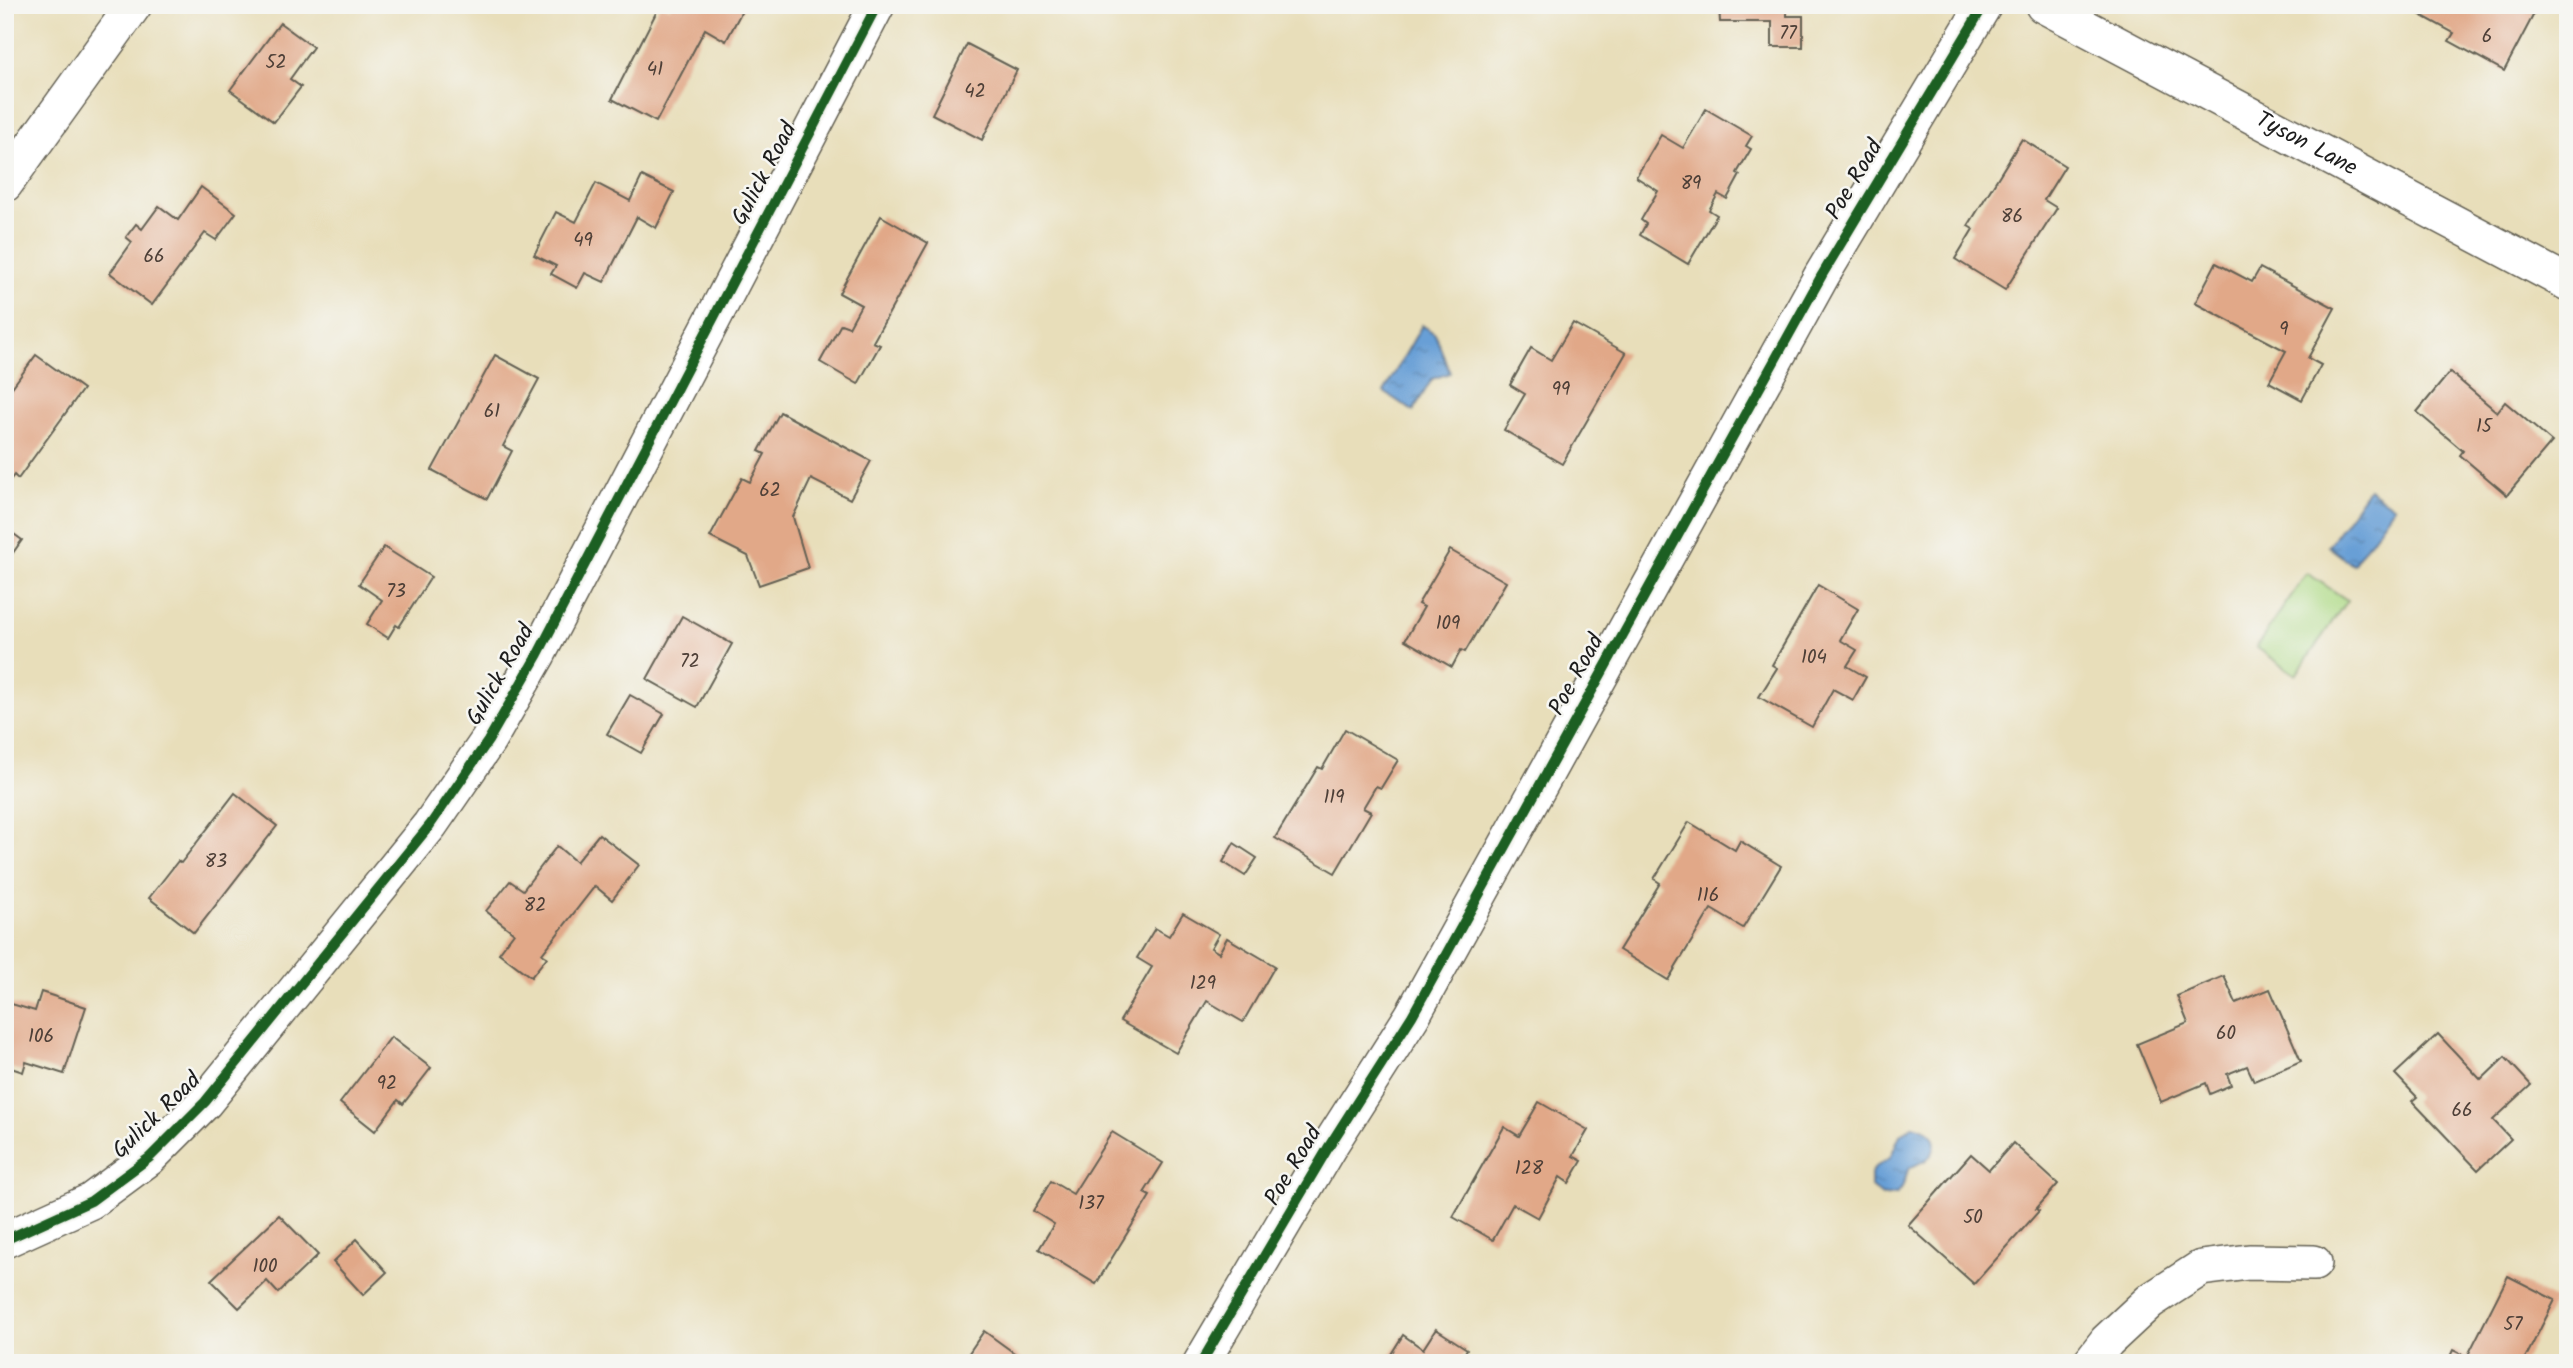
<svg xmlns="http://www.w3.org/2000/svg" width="2573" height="1368" font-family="Kalam,sans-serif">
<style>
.park{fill:#aeda86;stroke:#657b51;stroke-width:2}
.water{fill:url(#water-ripples);stroke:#425e79;stroke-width:2}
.building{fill:#e1a888}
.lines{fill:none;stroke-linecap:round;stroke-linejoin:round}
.street-casing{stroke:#636053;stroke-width:38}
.street{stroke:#fff;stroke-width:35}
.cycleway-casing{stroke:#f6f6f2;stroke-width:15}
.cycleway{stroke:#1b5e20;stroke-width:10}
.labels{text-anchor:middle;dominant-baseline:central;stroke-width:5;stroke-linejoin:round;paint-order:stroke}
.number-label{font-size:19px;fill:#4d3f37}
.street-label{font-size:23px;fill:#1c1c1c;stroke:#f6f6f2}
</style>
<defs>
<pattern id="water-ripples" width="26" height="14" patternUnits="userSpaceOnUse" patternTransform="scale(1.75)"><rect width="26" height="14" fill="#689fd6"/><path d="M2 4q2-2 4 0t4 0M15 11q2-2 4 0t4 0" fill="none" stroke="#5581ad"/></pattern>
</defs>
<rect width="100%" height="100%" fill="#f6f6f2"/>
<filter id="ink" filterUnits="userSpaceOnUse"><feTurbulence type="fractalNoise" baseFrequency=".0143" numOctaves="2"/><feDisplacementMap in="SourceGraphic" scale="14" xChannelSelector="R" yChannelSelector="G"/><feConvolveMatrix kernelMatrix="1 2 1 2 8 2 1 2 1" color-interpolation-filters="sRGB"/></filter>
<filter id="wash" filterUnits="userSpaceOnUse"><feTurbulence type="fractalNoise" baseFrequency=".00686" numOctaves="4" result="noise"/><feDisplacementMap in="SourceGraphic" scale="28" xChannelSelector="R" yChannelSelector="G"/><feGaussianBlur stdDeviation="1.57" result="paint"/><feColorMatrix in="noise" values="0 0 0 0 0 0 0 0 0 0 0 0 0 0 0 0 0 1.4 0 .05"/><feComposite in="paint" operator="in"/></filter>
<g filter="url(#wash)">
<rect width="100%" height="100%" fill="#e8deba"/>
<path class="park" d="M2307 573 2347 600 2296 675 2256 647Z"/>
<g class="water">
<path d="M1422 325 1435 334 1450 373 1432 379 1413 411 1384 392Z"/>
<path d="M2369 489 2394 507 2353 565 2328 546Z"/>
<path d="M1912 1126C1929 1125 1944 1144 1928 1158 1923 1163 1914 1164 1908 1170L1902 1188 1897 1194 1882 1196 1871 1187V1173L1876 1167 1890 1158 1900 1135Z"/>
</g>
<g id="blocks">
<g class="building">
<path d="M660 5 670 8 671 5 744 7 726 41 705 29 656 122 612 99Z"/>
<path d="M1719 5H1787V16H1803V47H1772V22H1720Z"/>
<path d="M2421 5H2528L2536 10 2504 71 2449 41 2454 33 2417 13Z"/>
<path d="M280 23 313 47 290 79 301 87 274 122 230 90Z"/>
<path d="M967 44 1017 70 982 140 932 114Z"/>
<path d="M1706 109 1752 136 1746 146 1751 149 1737 173 1740 175 1727 199 1718 194 1709 210 1717 215 1688 264 1640 235 1646 224 1641 220 1658 191 1636 177 1661 135 1683 148Z"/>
<path d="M2022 139 2065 166 2044 200 2057 208 2005 290 1955 259 1973 229 1968 226Z"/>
<path d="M642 176 674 192 656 228 637 217 604 282 585 273 577 288 551 274 556 266 534 255 556 212 576 222 596 183 630 201Z"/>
<path d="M201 187 236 213 216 240 205 233 152 305 110 273 132 242 126 237 136 224 142 229 159 206 178 220Z"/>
<path d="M881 216 928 243 873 342 880 345 858 384 820 362 841 324 849 327 861 305 839 293Z"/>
<path d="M2216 263 2252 282 2260 268 2335 308 2308 358 2321 365 2302 400 2269 382 2286 351 2195 303Z"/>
<path d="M1573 323 1626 353 1562 464 1504 430 1525 394 1510 385 1531 348 1551 360Z"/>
<path d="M36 355 83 389 18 479 14 475 5 487V397Z"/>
<path d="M495 355 539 379 503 446 512 451 487 499 432 470Z"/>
<path d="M2450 372 2497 412 2505 402 2552 442 2507 495 2460 455 2463 451 2417 412Z"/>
<path d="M780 412 871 461 850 499 811 479 793 517 808 568 759 585 748 556 710 537 742 478 750 482 765 454 759 451Z"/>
<path d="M7 529 22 540 5 564V532Z"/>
<path d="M384 547 431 577 399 627 396 625 388 638 367 624 382 600 359 584Z"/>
<path d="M1450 550 1506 582 1465 652 1461 650 1452 667 1405 640 1424 607 1418 604Z"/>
<path d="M1818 585 1858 609 1840 640 1857 650 1847 666 1866 677 1853 700 1833 689 1812 727 1759 697 1777 668 1772 665Z"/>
<path d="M682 616 732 644 697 707 647 679Z"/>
<path d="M630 695 664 714 641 753 607 734Z"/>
<path d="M1345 729 1398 760 1381 788 1376 786 1363 808 1371 812 1335 873 1275 838 1318 767 1322 769Z"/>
<path d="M235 793 277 826 194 933 149 898 178 861 181 863Z"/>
<path d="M1689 822 1735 850 1740 841 1781 866 1743 928 1711 909 1668 980 1619 950 1660 883 1654 879Z"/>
<path d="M599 834 639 865 612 900 595 886 542 954 547 957 531 977 499 953 514 933 486 911 510 881 523 890 557 846 576 862Z"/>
<path d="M1234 843 1257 858 1245 876 1223 862Z"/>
<path d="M1183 913 1219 934 1211 948 1219 953 1227 938 1275 966 1243 1022 1207 1001 1176 1053 1120 1021 1152 967 1137 958 1155 928 1169 936Z"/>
<path d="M2224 976 2236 1003 2270 989 2301 1061 2254 1081 2247 1066 2227 1074 2231 1085 2210 1094 2206 1083 2161 1102 2137 1044 2188 1023 2177 996Z"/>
<path d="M41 992 86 1007 64 1074 26 1062 23 1072 5 1066V1002L35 1011Z"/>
<path d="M2438 1034 2481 1080 2505 1057 2531 1085 2493 1120 2511 1139 2478 1170 2412 1101 2417 1097 2395 1074Z"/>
<path d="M391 1037 431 1068 403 1104 398 1100 375 1131 340 1103Z"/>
<path d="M1539 1102 1588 1130 1573 1156 1582 1161 1569 1183 1560 1177 1538 1218 1513 1204 1493 1240 1453 1217 1504 1127 1519 1136Z"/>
<path d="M1112 1132 1163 1163 1144 1193 1150 1196 1096 1284 1039 1249 1054 1224 1033 1211 1051 1181 1073 1194Z"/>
<path d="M2013 1143 2058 1184 2036 1209 2039 1211 1974 1284 1908 1225 1971 1154 1989 1170Z"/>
<path d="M279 1215 318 1255 278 1293 267 1281 239 1308 211 1280Z"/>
<path d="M357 1239 387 1272 363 1295 333 1262Z"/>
<path d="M2508 1276 2555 1300 2523 1363H2447L2453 1350 2467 1357Z"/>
<path d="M1436 1329 1467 1349 1459 1363H1394L1388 1359 1403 1335 1423 1349Z"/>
<path d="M984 1331 1028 1363H962Z"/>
</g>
</g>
</g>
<g filter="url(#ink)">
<use href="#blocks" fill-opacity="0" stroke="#636053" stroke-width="2"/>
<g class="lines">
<defs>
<g id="street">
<path id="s1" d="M2043 5 2568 283"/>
<path d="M5 184 134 5"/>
<path d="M5 1240 91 1201 149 1158 205 1102 430 825 488 741 538 654 877 5"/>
<path d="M1201 1363 1328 1148 1412 1016 1822 275 1984 5"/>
<path d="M2090 1363 2107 1341 2150 1301 2201 1268 2249 1262 2314 1263"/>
</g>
</defs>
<use href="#street" class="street-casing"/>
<use href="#street" class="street"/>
<defs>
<g id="cycleway">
<path d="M5 1240 91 1201 149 1158 205 1102 430 825 488 741 538 654 877 5"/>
<path d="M1201 1363 1328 1148 1412 1016 1822 275 1984 5"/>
</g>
</defs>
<use href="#cycleway" class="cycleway-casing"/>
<use href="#cycleway" class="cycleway"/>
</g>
</g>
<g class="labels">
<g class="number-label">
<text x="1788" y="34">77</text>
<text x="2487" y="37">6</text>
<text x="276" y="63">52</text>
<text x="655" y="70">41</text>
<text x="975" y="92">42</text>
<text x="1691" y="184">89</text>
<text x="2012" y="217">86</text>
<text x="583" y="241">49</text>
<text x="154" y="257">66</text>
<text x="2284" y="330">9</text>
<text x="1561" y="390">99</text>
<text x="492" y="412">61</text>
<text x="2484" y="427">15</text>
<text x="770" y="491">62</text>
<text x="396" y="592">73</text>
<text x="1448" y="624">109</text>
<text x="1814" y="658">104</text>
<text x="690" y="662">72</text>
<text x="1334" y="798">119</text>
<text x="216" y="862">83</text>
<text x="1708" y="896">116</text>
<text x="535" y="906">82</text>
<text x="1203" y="984">129</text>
<text x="2226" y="1034">60</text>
<text x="41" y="1037">106</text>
<text x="387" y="1084">92</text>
<text x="2462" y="1111">66</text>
<text x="1529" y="1169">128</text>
<text x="1091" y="1204">137</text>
<text x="1973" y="1218">50</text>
<text x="265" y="1267">100</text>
<text x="2513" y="1325">57</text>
</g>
<g class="street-label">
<text stroke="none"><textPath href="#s1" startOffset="298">Tyson Lane</textPath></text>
<text transform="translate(765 174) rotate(-62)">Gulick Road</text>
<text transform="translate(1855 180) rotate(-59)">Poe Road</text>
<text transform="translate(501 675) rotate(-60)">Gulick Road</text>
<text transform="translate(1577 675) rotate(-61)">Poe Road</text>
<text transform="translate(157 1116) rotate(-44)">Gulick Road</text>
<text transform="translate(1294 1166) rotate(-59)">Poe Road</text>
</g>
</g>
<rect width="2573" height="1368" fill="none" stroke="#f6f6f2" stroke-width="28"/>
</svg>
